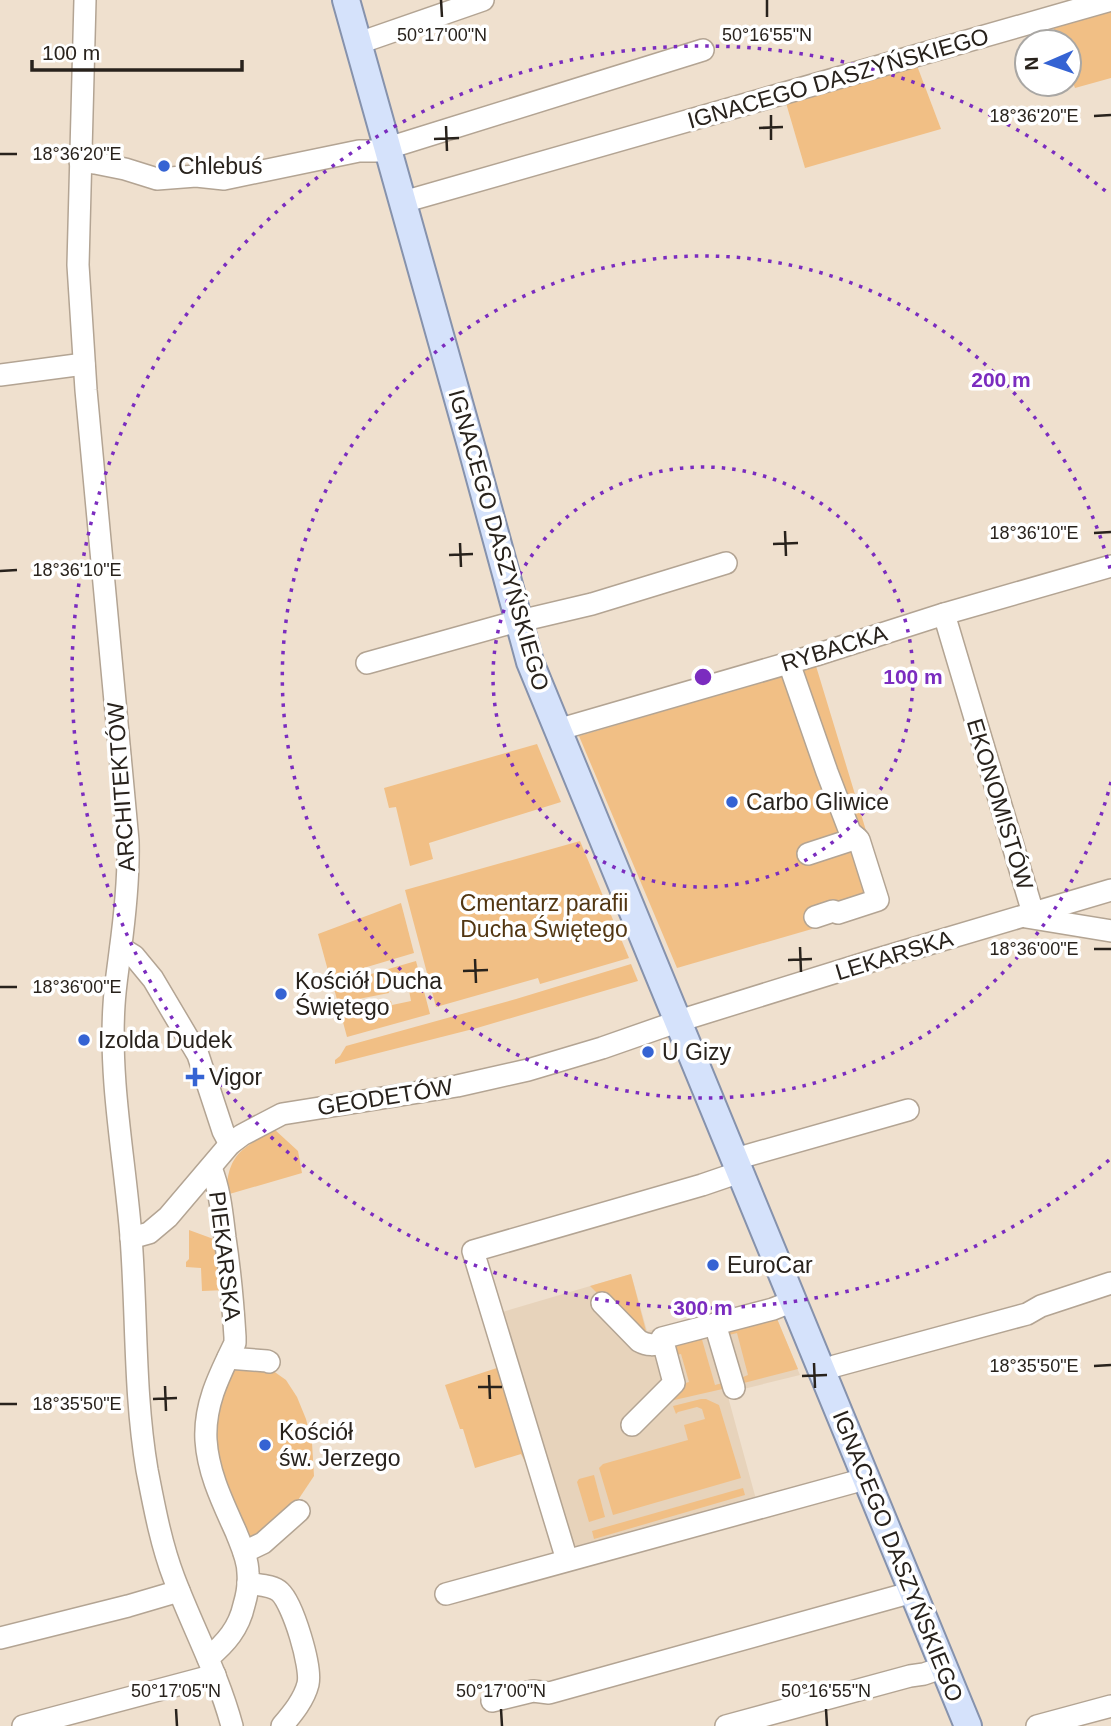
<svg xmlns="http://www.w3.org/2000/svg" width="1111" height="1726" font-family="Arial,sans-serif">
<style>
.built{fill:#e7d3bb}
.green{fill:#f1bf85}
.lines{fill:none;stroke-linecap:round;stroke-linejoin:round}
.minor-casing{stroke:#b3a493;stroke-width:24}
.major-casing{stroke:#8692ac;stroke-width:30}
.minor{stroke:#fff;stroke-width:21}
.major{stroke:#d5e2fb;stroke-width:26}
.ticks{fill:none;stroke:#28221c;stroke-width:2.5}
.ring{fill:none;stroke:#7b2cbf;stroke-width:3.5;stroke-dasharray:3.5 7}
.poi-dot{fill:#3563d3;stroke:#fff;stroke-width:2.5}
.labels{text-anchor:middle;dominant-baseline:central;stroke-width:7;stroke-linejoin:round;paint-order:stroke}
.street-label{font-size:23px;fill:#28221c;stroke:#fff}
.poi-label{font-size:23px;fill:#28221c;stroke:#fff;text-anchor:start}
.park-label{font-size:23px;fill:#523612;stroke:#fff}
.ticks-label{font-size:18px;text-anchor:middle;fill:#28221c;stroke:#fff;stroke-width:7;stroke-linejoin:round;paint-order:stroke}
.centre{fill:#7b2cbf;stroke:#fff;stroke-width:3.5}
.ring-label{font-size:21px;text-anchor:middle;font-weight:bold;fill:#7b2cbf;stroke:#fff;stroke-width:7;stroke-linejoin:round;paint-order:stroke}
</style>
<rect width="100%" height="100%" fill="#efe0ce"/>
<path class="built" d="M631 1274 647 1331 769 1299 800 1375 727 1393 757 1503 577 1551 569 1543 499 1313Z"/>
<g class="green">
<path d="M1111 8V78L1075 88 1069 72V42H1058L1052 24Z"/>
<path d="M916 63 941 129 805 168 786 103Z"/>
<path d="M816 666 888 903 811 926 812 929 677 968 579 736Z"/>
<path d="M537 744 561 802 429 843 433 859 410 866 396 807 389 808 384 788Z"/>
<path d="M580 841 629 958 540 984 538 978 436 1007 405 890Z"/>
<path d="M401 903 414 953 330 978 318 934Z"/>
<path d="M416 961 430 1014 347 1037 340 1011 391 1001 392 1005 411 1001 408 985 388 989 389 993 338 1003 333 985Z"/>
<path d="M631 964 638 981 477 1028 335 1064V1060L340 1056 346 1046 516 999Z"/>
<path d="M274 1129 298 1151 302 1173 226 1195C228 1153 241 1150 274 1129Z"/>
<path d="M189 1230 219 1241 227 1290 202 1291 201 1268 186 1267V1262L189 1259Z"/>
<path d="M631 1274 646 1331 637 1333 590 1286Z"/>
<path d="M775 1314 798 1369 740 1384 738 1379 748 1375 737 1333 725 1336V1328Z"/>
<path d="M701 1336 715 1385 726 1382 727 1388 670 1401 679 1385 689 1382 681 1354 672 1356 673 1342Z"/>
<path d="M234 1362 269 1368 286 1380 297 1397 306 1419 312 1443 314 1476 294 1506 285 1518 247 1540 227 1500 212 1424Z"/>
<path d="M503 1366 529 1460 525 1462 521 1454 475 1468 463 1429H460L445 1385Z"/>
<path d="M701 1399H706L719 1405 741 1478 613 1515 599 1468 603 1464 688 1440 684 1425 705 1419 702 1409 697 1407 678 1412 676 1414 673 1406Z"/>
<path d="M594 1475 605 1517 589 1522 577 1482 579 1479Z"/>
<path d="M743 1488 745 1495 594 1539 592 1531Z"/>
</g>
<g class="lines">
<defs>
<g id="minor">
<path d="M85 0 78 265 86 390 128 841C129 878 125 915 120 952 118 969 115 987 114 1005 109 1082 125 1160 131 1237 137 1315 134 1393 147 1470 154 1506 161 1544 174 1578 193 1628 218 1674 232 1726"/>
<path d="M359 43 483 0"/>
<path d="M80 161 95 163 125 169 157 179 196 176 224 179 359 151H376L388 148 703 50"/>
<path d="M403 202 1111 0"/>
<path d="M0 375 84 364"/>
<path d="M944 614 1033 913"/>
<path d="M367 663 507 624 592 604 726 563"/>
<path d="M789 663 827 772 850 832 859 840 878 900 838 913 833 911 815 917"/>
<path d="M557 730 816 655 944 614 1111 566"/>
<path d="M808 854 857 838"/>
<path d="M1026 917 1111 931"/>
<path d="M121 948 134 956 153 979 198 1055 223 1131 230 1144"/>
<path d="M735 1159 908 1110"/>
<path d="M131 1238 149 1233 168 1217 230 1144 242 1135 282 1114 457 1086 528 1070 602 1048 685 1019 878 959 1111 890"/>
<path d="M602 1303 639 1341C648 1346 654 1345 664 1343"/>
<path d="M715 1324 734 1388"/>
<path d="M228 1358 267 1361 269 1362"/>
<path d="M822 1372 835 1366 1027 1314 1041 1306 1111 1283"/>
<path d="M632 1425 674 1383 662 1338 773 1309 793 1301"/>
<path d="M244 1552 263 1543 299 1511"/>
<path d="M567 1560 473 1251 702 1185 740 1172"/>
<path d="M248 1583C257 1585 273 1585 280 1592 293 1604 312 1667 308 1684 304 1700 292 1714 282 1726"/>
<path d="M446 1594 854 1482 866 1477"/>
<path d="M0 1638 128 1606 179 1591"/>
<path d="M208 1658C226 1643 239 1628 244 1605 247 1595 249 1584 248 1573 248 1559 241 1545 236 1532 223 1503 208 1473 206 1440 204 1404 220 1374 235 1343V1337C233 1304 230 1271 225 1238 222 1214 220 1190 211 1168"/>
<path d="M492 1701 533 1691 549 1693 913 1592"/>
<path d="M23 1726 215 1675"/>
<path d="M726 1726 910 1676 924 1674 944 1667"/>
<path d="M1037 1726 1111 1706"/>
</g>
<path id="major" d="M346 0 472 449 530 662 968 1726"/>
</defs>
<use href="#minor" class="minor-casing"/>
<use href="#major" class="major-casing"/>
<use href="#minor" class="minor"/>
<use href="#major" class="major"/>
</g>
<path class="ticks" d="M441 0 442 17M767 0V17M771 115V140M1094 116 1111 115M446 126 447 151M759 128 783 127M434 139 459 138M0 154H17M785 531 786 556M1094 533 1111 532M460 543 461 567M773 544 798 543M449 555 473 554M0 571 17 570M800 947 801 972M1094 949H1111M475 959 476 983M788 960 812 959M463 971 488 970M0 987H17M814 1363 815 1388M1094 1366 1111 1365M489 1375 490 1399M802 1376 827 1375M165 1386 166 1411M478 1387H502M153 1399 177 1398M0 1404H17M176 1709 177 1726M501 1709 502 1726M826 1709 827 1726"/>
<g class="ring">
<circle cx="703" cy="677" r="210"/>
<path d="M1111 782A421 421 0 1 1 1111 572"/>
<path d="M1109 1160A631 631 0 1 1 1109 194"/>
</g>
<g class="poi-dot">
<circle cx="164" cy="166" r="7"/>
<circle cx="732" cy="802" r="7"/>
<circle cx="281" cy="994" r="7"/>
<circle cx="84" cy="1040" r="7"/>
<circle cx="648" cy="1052" r="7"/>
<path d="M191.5 1066.5h7v7h7v7h-7v7h-7v-7h-7v-7h7z"/>
<circle cx="713" cy="1265" r="7"/>
<circle cx="265" cy="1445" r="7"/>
</g>
<g class="labels">
<g class="street-label">
<text transform="translate(838 78) rotate(-16)">IGNACEGO DASZYŃSKIEGO</text>
<text transform="translate(499 540) rotate(74)">IGNACEGO DASZYŃSKIEGO</text>
<text transform="translate(834 648) rotate(-17)">RYBACKA</text>
<text transform="translate(121 787) rotate(-94)">ARCHITEKTÓW</text>
<text transform="translate(1000 804) rotate(73)">EKONOMISTÓW</text>
<text transform="translate(894 955) rotate(-17)">LEKARSKA</text>
<text transform="translate(385 1097) rotate(-9)">GEODETÓW</text>
<text transform="translate(225 1256) rotate(83)">PIEKARSKA</text>
<text transform="translate(898 1556) rotate(68)">IGNACEGO DASZYŃSKIEGO</text>
</g>
<g class="poi-label">
<text x="178" y="166">Chlebuś</text>
<text x="746" y="802">Carbo Gliwice</text>
<text x="295" y="981">Kościół Ducha<tspan x="295" dy="26">Świętego</tspan></text>
<text x="98" y="1040">Izolda Dudek</text>
<text x="662" y="1052">U Gizy</text>
<text x="209" y="1077">Vigor</text>
<text x="727" y="1265">EuroCar</text>
<text x="279" y="1432">Kościół<tspan x="279" dy="26">św. Jerzego</tspan></text>
</g>
<g class="park-label">
<text x="544" y="903">Cmentarz parafii<tspan x="544" dy="26">Ducha Świętego</tspan></text>
</g>
</g>
<g class="ticks-label">
<text x="442" y="41">50°17'00"N</text>
<text x="767" y="41">50°16'55"N</text>
<text x="1034" y="122">18°36'20"E</text>
<text x="77" y="160">18°36'20"E</text>
<text x="1034" y="539">18°36'10"E</text>
<text x="77" y="576">18°36'10"E</text>
<text x="1034" y="955">18°36'00"E</text>
<text x="77" y="993">18°36'00"E</text>
<text x="1034" y="1372">18°35'50"E</text>
<text x="77" y="1410">18°35'50"E</text>
<text x="176" y="1697">50°17'05"N</text>
<text x="501" y="1697">50°17'00"N</text>
<text x="826" y="1697">50°16'55"N</text>
</g>
<circle cx="703" cy="677" r="10" class="centre"/>
<g class="ring-label">
<text x="1001" y="387">200 m</text>
<text x="913" y="684">100 m</text>
<text x="703" y="1315">300 m</text>
</g>
<g transform="translate(1048 63) rotate(268)"><circle r="33" fill="#ffffff" stroke="#a9a7a4" stroke-width="2"/>
<path d="M0-5L12 26L0 18L-12 26Z" fill="#3563d3"/>
<text y="-10" font-size="19" font-weight="bold" text-anchor="middle" fill="#28221c">N</text>
</g>
<path d="M32 60v10h210v-10" fill="none" stroke="#28221c" stroke-width="3.5"/>
<text x="42" y="60" font-size="21" fill="#28221c" stroke="#ffffff" stroke-width="5" paint-order="stroke">100 m</text>
</svg>
